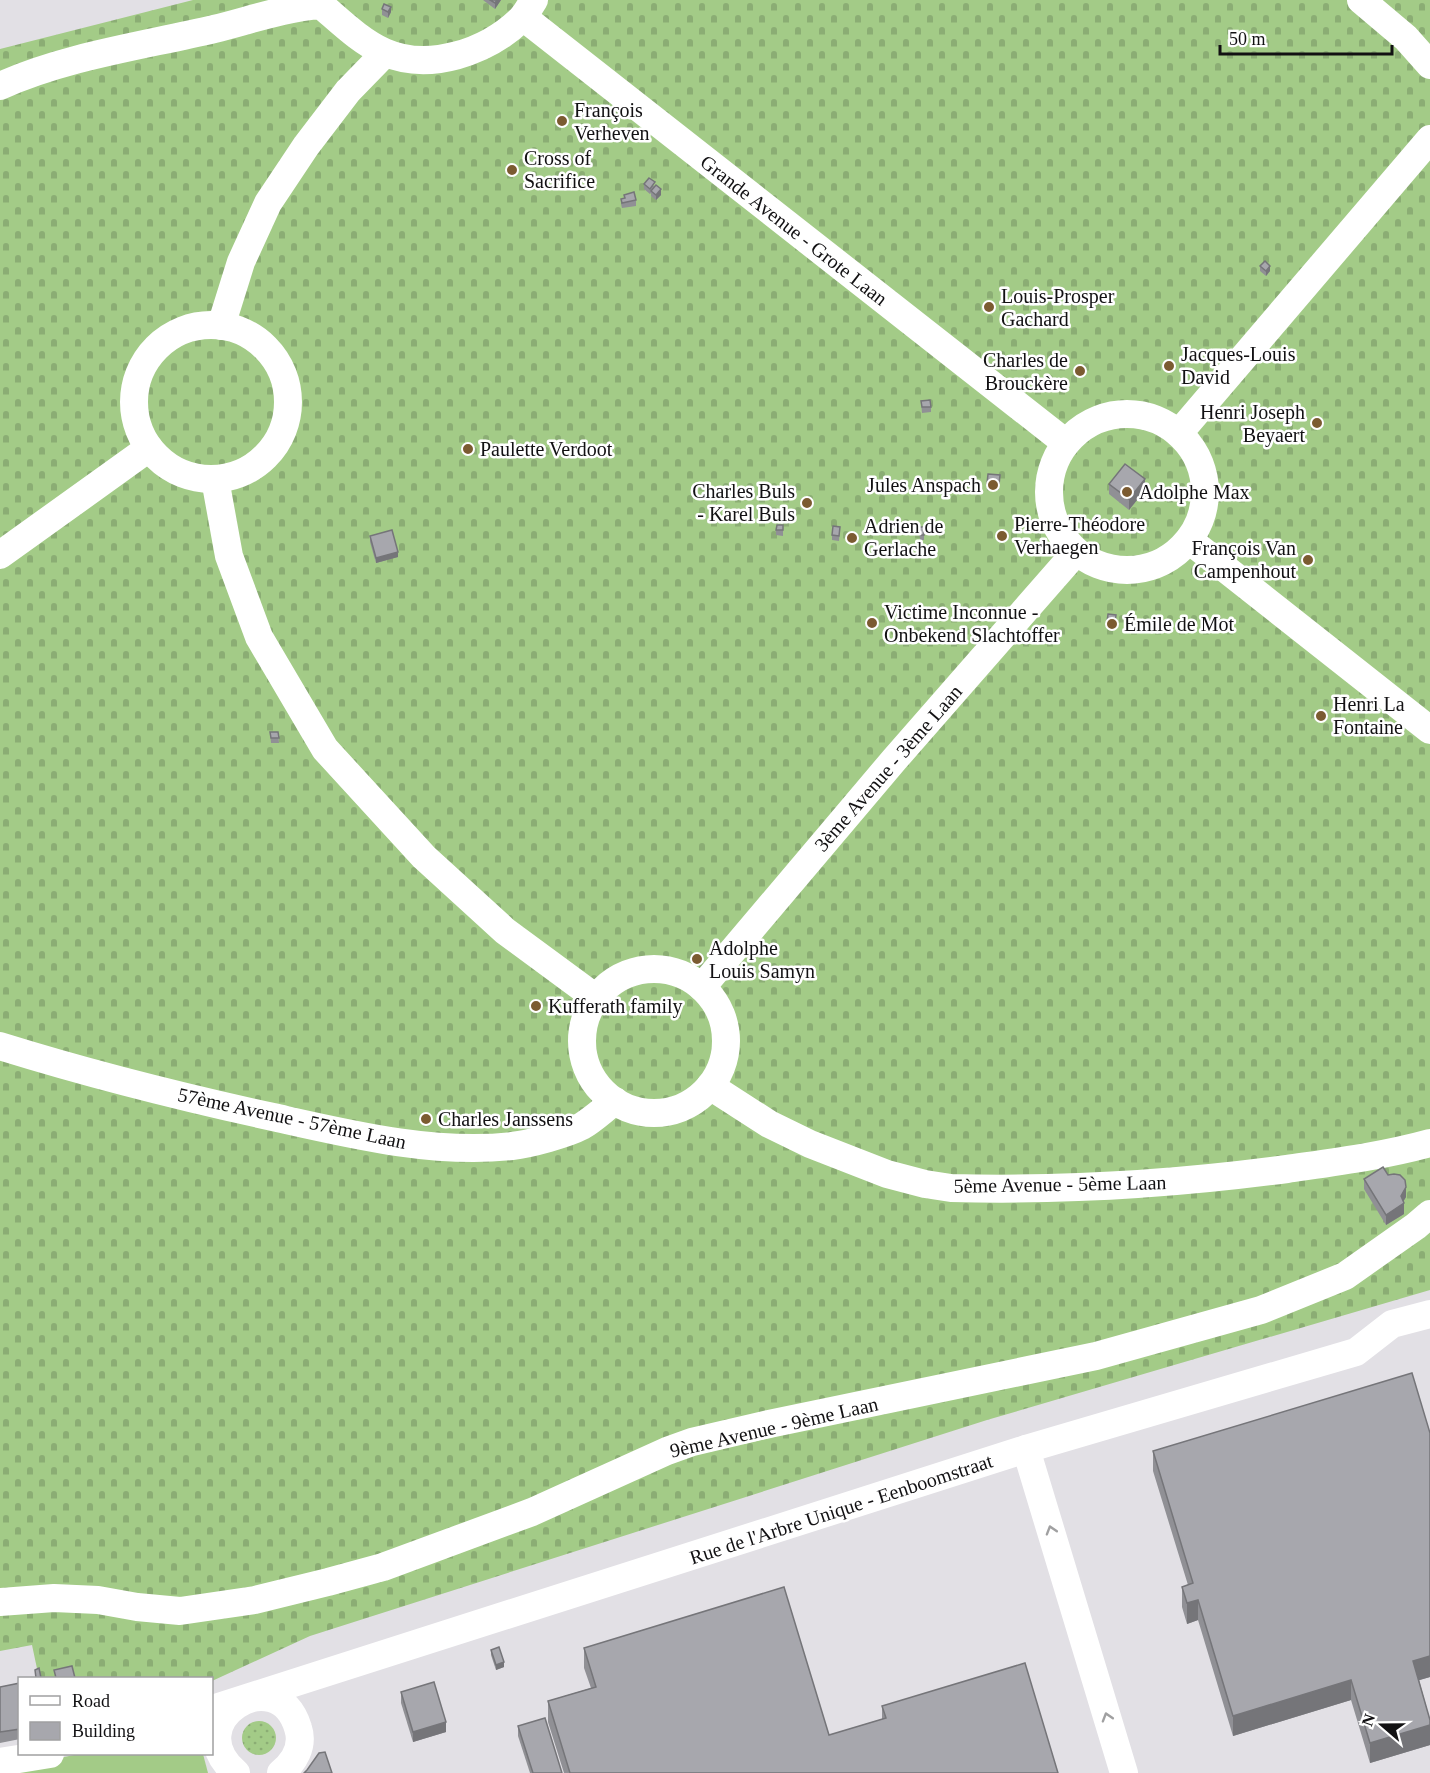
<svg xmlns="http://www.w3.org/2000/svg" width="1430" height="1773" font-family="'Times New Roman',serif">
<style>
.grass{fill:url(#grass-dots)}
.cemetery{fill:url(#cemetery-stones)}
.park{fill:#a3cb87}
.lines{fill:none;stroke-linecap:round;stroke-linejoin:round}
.minor{stroke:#fff;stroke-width:28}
.wall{fill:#909095}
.shaded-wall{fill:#757579}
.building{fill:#a7a7ad;stroke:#757579;stroke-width:1.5}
.oneway{stroke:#a0a0a1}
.poi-dot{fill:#7b5b31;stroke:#fff;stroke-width:2}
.labels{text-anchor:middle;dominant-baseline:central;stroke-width:5;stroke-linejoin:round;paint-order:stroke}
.poi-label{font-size:20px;fill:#121113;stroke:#fff;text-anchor:start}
.street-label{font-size:20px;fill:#121113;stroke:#fff}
</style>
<defs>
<pattern id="grass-dots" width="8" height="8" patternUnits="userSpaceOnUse" patternTransform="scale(1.5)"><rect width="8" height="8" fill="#a3cb87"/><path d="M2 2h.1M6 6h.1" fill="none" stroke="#8bad74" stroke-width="1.8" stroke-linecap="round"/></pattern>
<pattern id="cemetery-stones" width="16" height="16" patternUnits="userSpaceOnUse" patternTransform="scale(1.5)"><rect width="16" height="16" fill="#a3cb87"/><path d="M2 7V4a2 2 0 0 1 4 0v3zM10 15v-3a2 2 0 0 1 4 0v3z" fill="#8bad74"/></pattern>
</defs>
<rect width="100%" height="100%" fill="#e2e0e5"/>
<circle class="grass" cx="259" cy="1738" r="17"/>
<path class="cemetery" d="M193 0H1430V1290L987 1420 310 1636 212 1681V1678H39L32 1645 0 1651V49Z"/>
<path class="park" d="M79 1754H203L208 1773H0V1770Z"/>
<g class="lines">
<g class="minor">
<path d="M1361 0 1406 38 1430 65"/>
<path d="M523 17 1066 443"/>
<path d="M0 86C67 56 142 46 214 29 251 20 283 8 321 5 341 22 360 41 384 52 429 72 487 52 521 19 526 14 530 6 534 0"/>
<circle cx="211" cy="402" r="77"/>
<path d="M221 326 241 262 268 203 306 146 348 91 385 53"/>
<circle cx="1127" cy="492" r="78"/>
<path d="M1179 433 1430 139"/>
<path d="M215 479 229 556 259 637 325 749 424 857 505 931 596 998"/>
<path d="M1189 540 1430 730"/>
<path d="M0 555 149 448"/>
<circle cx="654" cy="1041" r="72"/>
<path d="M702 987 894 760 1076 552"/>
<path d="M0 1046C90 1074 182 1097 273 1117 349 1134 435 1155 512 1146 530 1144 567 1134 582 1126 594 1119 604 1109 615 1101"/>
<path d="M710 1086 769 1124 810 1144 887 1174 925 1184 951 1188C1065 1191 1175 1184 1287 1169 1335 1162 1383 1156 1430 1143"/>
<path d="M1026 1449 1124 1773"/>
<path d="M0 1602 54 1598 98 1600 137 1607 180 1611 255 1600 328 1582 383 1567 532 1512 667 1451 692 1442 769 1424 1096 1356 1261 1310 1345 1276 1416 1226 1430 1214"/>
<path d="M212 1709 1026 1449 1356 1352 1392 1324 1430 1314"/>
<path d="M0 1762 50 1754"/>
<path d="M236 1773C176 1722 277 1658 298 1728 304 1746 294 1762 281 1773"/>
</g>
</g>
<g class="wall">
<path d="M483 0H501L495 9Z"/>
<path d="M382 9 391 12 388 18 382 15Z"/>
<path d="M644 184 655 186 661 195 656 200 651 196V193L650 194 644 189Z"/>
<path d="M624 195 636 200V206L622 208 621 204V199L624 198Z"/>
<path d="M1260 266 1270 271 1266 276 1260 271Z"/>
<path d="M921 401 931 407V412L922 413Z"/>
<path d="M988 474 1000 475 999 490H987Z"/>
<path d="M1109 484 1145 490 1129 510 1109 494Z"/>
<path d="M783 525V536L776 535V530Z"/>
<path d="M840 527 839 541 832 540V535Z"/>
<path d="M919 527H924V540H920Z"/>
<path d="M370 536 398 557 376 563 370 542Z"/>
<path d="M1116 620 1115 628 1107 627V622Z"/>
<path d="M270 732H278L279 743H271Z"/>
<path d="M1388 1175 1406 1197 1403 1202 1404 1214 1386 1225 1364 1189V1179Z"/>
<path d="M1430 1433V1677L1419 1680 1430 1720V1745L1370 1763 1351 1700 1233 1736 1198 1620 1187 1624 1182 1607V1587L1188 1585 1153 1471V1451Z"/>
<path d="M584 1648 829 1735 882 1719V1706L1058 1773H564L548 1722V1701L591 1688 584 1668Z"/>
<path d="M491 1650 504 1667 496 1670 491 1655Z"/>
<path d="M20 1683V1739L0 1743V1687Z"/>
<path d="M401 1692 446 1732 413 1742 401 1703Z"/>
<path d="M518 1726 562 1773H530L518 1736Z"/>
</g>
<g class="shaded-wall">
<path d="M497 0H501L495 9V3Z"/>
<path d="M391 7V12L388 18V12Z"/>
<path d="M661 189V195L656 200V195Z"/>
<path d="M1270 266V271L1266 276V271Z"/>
<path d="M1145 479V490L1129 510V499Z"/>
<path d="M398 552V557L376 563V558Z"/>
<path d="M1406 1187V1197L1401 1205 1404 1203V1214L1386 1225V1215Z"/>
<path d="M1198 1600V1620L1187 1624V1603Z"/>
<path d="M1430 1656V1677L1413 1682V1661Z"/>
<path d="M504 1662V1667L496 1670V1665Z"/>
<path d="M1351 1680V1700L1233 1736V1716Z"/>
<path d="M446 1722V1732L413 1742V1732Z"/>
<path d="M1430 1725V1745L1370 1763V1743Z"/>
</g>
<g class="building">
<path d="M490 0H497L495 3Z"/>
<path d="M384 4 391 7 388 12 382 9Z"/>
<path d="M649 178 655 182 650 189 644 184Z"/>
<path d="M656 185 661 189 656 195 651 191Z"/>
<path d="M634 192 636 200 622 203 621 199 625 198 624 195Z"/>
<path d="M1265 261 1270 266 1266 271 1260 266Z"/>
<path d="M930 400 931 407H922L921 401Z"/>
<path d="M1125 464 1145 479 1129 499 1109 484Z"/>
<path d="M988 474 1000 475 999 485 987 484Z"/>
<path d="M777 525H783V530H776Z"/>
<path d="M833 526 840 527 839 536 832 535Z"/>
<path d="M919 527H924V535H920Z"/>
<path d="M392 530 398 552 376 558 370 536Z"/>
<path d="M1108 614 1116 615 1115 623 1107 622Z"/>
<path d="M270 732H278L279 738H271Z"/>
<path d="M1383 1167 1388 1175 1394 1174 1400 1175 1405 1180 1406 1187 1401 1196 1404 1203 1386 1215 1364 1179Z"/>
<path d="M1412 1373 1430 1433V1656L1413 1661 1430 1720V1725L1370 1743 1351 1680 1233 1716 1198 1600 1187 1603 1182 1587 1193 1583 1153 1451Z"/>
<path d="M784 1587 829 1735 886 1718 882 1706 1025 1663 1058 1773H570L548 1701 596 1687 584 1648Z"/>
<path d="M499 1647 504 1662 496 1665 491 1650Z"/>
<path d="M72 1666 75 1678H56L54 1670Z"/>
<path d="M39 1668 41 1678H36L35 1670Z"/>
<path d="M434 1682 446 1722 413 1732 401 1692Z"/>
<path d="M20 1683V1729L0 1732V1687Z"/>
<path d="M545 1718 562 1773H533L518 1726Z"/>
<path d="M325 1752 332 1773H304L307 1770 319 1753Z"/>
</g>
<defs><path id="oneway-chevron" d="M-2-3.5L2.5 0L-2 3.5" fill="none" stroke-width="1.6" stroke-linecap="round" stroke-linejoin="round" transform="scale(1.5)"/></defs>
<g class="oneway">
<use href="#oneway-chevron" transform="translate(1051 1530) rotate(-107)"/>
<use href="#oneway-chevron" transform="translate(1107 1717) rotate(-107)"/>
</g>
<g class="poi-dot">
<circle cx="562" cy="121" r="6"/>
<circle cx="512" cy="170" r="6"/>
<circle cx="989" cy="307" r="6"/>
<circle cx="1169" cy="366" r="6"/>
<circle cx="1080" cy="371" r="6"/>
<circle cx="1317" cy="423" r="6"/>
<circle cx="468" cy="449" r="6"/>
<circle cx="993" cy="485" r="6"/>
<circle cx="1127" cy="492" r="6"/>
<circle cx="807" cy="503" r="6"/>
<circle cx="1002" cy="536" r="6"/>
<circle cx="852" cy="538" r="6"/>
<circle cx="1308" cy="560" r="6"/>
<circle cx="872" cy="623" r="6"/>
<circle cx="1112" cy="624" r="6"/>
<circle cx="1321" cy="716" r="6"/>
<circle cx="697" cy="959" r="6"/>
<circle cx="536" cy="1006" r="6"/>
<circle cx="426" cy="1119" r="6"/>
</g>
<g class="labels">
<g class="poi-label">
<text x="574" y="110">François<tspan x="574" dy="23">Verheven</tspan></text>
<text x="524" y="158">Cross of<tspan x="524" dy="23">Sacrifice</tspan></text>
<text x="1001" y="296">Louis-Prosper<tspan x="1001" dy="23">Gachard</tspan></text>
<text x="1181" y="354">Jacques-Louis<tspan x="1181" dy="23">David</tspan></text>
<text x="1068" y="360" text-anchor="end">Charles de<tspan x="1068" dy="23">Brouckère</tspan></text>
<text x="1305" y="412" text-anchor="end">Henri Joseph<tspan x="1305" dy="23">Beyaert</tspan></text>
<text x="480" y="449">Paulette Verdoot</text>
<text x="981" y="485" text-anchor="end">Jules Anspach</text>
<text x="795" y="491" text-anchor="end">Charles Buls<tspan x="795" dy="23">- Karel Buls</tspan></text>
<text x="1139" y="492">Adolphe Max</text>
<text x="1014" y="524">Pierre-Théodore<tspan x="1014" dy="23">Verhaegen</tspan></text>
<text x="864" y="526">Adrien de<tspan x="864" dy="23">Gerlache</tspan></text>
<text x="1296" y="548" text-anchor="end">François Van<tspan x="1296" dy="23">Campenhout</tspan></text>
<text x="884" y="612">Victime Inconnue -<tspan x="884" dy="23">Onbekend Slachtoffer</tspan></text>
<text x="1124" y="624">Émile de Mot</text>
<text x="1333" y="704">Henri La<tspan x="1333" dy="23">Fontaine</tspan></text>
<text x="709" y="948">Adolphe<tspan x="709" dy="23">Louis Samyn</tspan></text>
<text x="548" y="1006">Kufferath family</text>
<text x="438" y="1119">Charles Janssens</text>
</g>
<g class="street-label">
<text transform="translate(794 230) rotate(38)">Grande Avenue - Grote Laan</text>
<text transform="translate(888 768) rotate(-49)">3ème Avenue - 3ème Laan</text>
<text transform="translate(292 1118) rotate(12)">57ème Avenue - 57ème Laan</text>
<text transform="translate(1060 1184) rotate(-1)">5ème Avenue - 5ème Laan</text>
<text transform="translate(774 1427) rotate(-13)">9ème Avenue - 9ème Laan</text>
<text transform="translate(841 1509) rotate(-18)">Rue de l'Arbre Unique - Eenboomstraat</text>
</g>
</g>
<rect x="18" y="1677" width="195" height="78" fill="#ffffff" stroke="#a0a0a1" stroke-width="1.5"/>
<rect x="30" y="1696" width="30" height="9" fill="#ffffff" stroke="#a0a0a1" stroke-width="1.5"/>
<text x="72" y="1707" font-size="18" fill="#121113">Road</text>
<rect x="30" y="1722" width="30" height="18" fill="#a7a7ad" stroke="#a0a0a1" stroke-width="1.5"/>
<text x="72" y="1737" font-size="18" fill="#121113">Building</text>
<g transform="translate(1382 1725) rotate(290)" stroke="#ffffff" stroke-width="4.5" paint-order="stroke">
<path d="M0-4.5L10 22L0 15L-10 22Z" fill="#121113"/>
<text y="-9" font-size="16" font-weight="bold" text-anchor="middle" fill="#121113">N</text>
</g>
<path d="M1220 45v9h172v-9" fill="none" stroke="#121113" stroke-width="3"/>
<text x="1229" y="45" font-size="18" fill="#121113" stroke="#ffffff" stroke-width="4.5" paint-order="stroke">50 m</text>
</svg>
